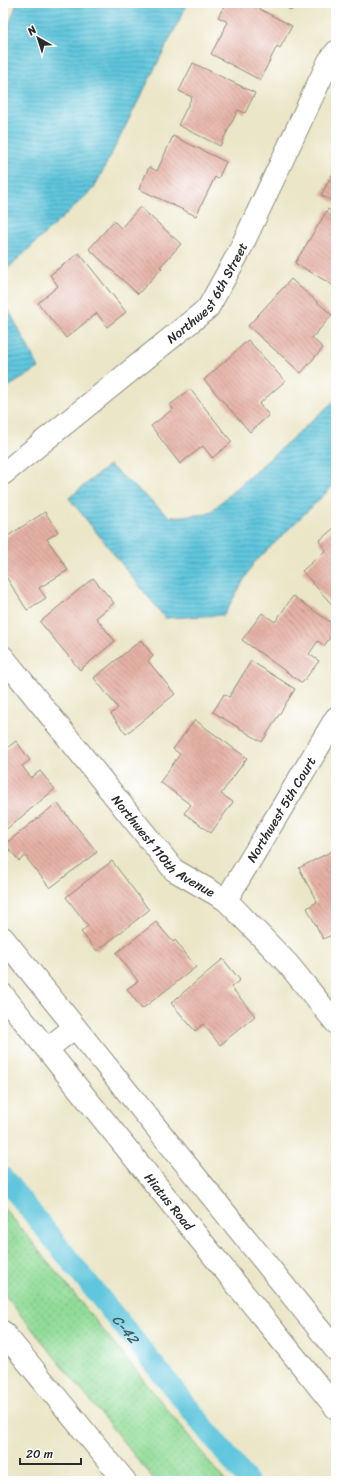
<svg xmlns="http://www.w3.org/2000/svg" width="339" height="1484" font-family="Sriracha,sans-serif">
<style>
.park{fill:url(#park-dots);stroke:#5e8361}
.water{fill:url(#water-rules);stroke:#467884}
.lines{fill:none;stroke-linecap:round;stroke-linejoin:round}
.canal{stroke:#60c6dd;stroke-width:21}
.building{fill:url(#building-back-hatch)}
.minor-casing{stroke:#8b887a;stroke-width:24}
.major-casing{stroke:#8b887a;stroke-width:24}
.minor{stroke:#fff;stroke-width:22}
.major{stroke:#fff;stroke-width:22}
.labels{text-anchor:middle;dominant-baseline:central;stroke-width:4;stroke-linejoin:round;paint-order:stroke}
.street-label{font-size:13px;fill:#2b2b2b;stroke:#fff}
.water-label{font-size:14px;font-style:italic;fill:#3e6169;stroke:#fff}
</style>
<defs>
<pattern id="park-dots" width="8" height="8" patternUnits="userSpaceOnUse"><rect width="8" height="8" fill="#90db97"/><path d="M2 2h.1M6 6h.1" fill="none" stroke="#7cbc82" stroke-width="1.8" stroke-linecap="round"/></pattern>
<pattern id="water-rules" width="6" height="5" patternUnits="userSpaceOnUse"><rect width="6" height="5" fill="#60c6dd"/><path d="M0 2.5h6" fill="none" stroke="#4fa1b3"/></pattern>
<pattern id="building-back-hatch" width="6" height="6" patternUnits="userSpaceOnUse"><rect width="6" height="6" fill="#e5b0a4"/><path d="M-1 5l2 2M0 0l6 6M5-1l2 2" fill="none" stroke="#ba8f86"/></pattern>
</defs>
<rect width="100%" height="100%" fill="#fff"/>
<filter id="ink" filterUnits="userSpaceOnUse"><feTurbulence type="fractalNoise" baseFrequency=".025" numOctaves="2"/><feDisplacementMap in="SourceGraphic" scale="8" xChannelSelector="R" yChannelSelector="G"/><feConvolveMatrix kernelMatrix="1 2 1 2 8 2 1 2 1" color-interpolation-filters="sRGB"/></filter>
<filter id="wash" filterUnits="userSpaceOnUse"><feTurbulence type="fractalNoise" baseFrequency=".012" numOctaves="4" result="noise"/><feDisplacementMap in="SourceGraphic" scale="16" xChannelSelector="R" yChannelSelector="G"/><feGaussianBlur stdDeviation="0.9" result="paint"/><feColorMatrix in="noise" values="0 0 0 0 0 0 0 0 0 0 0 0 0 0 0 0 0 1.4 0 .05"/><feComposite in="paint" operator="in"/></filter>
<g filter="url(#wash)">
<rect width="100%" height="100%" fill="#ebe6c8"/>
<path class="park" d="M3 1206 225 1481H155L3 1293Z"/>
<g class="water">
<path d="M17 3H188L94 188 5 271 4 301 39 368 3 390V42Z"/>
<path d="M336 399V483L253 564 224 615 165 618 69 498 109 465 170 517 208 514Z"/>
</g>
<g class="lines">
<path class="canal" id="s1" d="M3 1177 248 1481"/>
</g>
<g id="blocks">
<g class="building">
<path d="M226 3H248L292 26 280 48 277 46 260 80 211 54 228 22 218 17Z"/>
<path d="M282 3H299L291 11Z"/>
<path d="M193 63 255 93 245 113 238 110 220 146 178 125 192 97 179 91Z"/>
<path d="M173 136 226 162 218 179 215 177 196 216 139 189 149 167 157 171Z"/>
<path d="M332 175 336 178V203L321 195Z"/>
<path d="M140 207 181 244 160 267 162 268 138 294 89 249 114 221 121 228Z"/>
<path d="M328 209 336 214V287L295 263Z"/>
<path d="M79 253 126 312 107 327 97 313 66 338 38 303 58 286 50 275Z"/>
<path d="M291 279 332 315 312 338 323 348 301 373 248 326Z"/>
<path d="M248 340 285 381 259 404 269 415 250 432 204 380Z"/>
<path d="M190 389 232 442 212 458 203 446 180 464 151 426 173 409 170 405Z"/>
<path d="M45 512 58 532 47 539 68 570 39 588 46 598 27 610 3 572V539Z"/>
<path d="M336 526V609L302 571 326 550 319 541Z"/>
<path d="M93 578 114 603 96 618 115 641 80 670 40 622Z"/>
<path d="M293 596 336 626V629L324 646 318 641 309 654 319 661 302 683 242 640 262 613 275 622Z"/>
<path d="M141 640 153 656 148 661 175 694 126 734 111 714 118 708 94 678Z"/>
<path d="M251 661 295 689 262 742 213 712 224 694 229 697Z"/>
<path d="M195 720 247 758 221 794 233 802 211 833 184 813 191 805 160 782 180 754 173 749Z"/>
<path d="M16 741 30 760 22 766 31 778 40 771 55 789 3 832V751Z"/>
<path d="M57 803 97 852 50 888 25 856 19 861 5 844Z"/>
<path d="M336 849V933L323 939 307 908 317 902 299 868Z"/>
<path d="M112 861 149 910 97 951 81 932 88 926 66 897Z"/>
<path d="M156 922 173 942 175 940 196 967 142 1009 127 989 138 981 116 953Z"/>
<path d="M223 959 240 980 231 987 255 1016 220 1045 203 1024 195 1031 171 1003Z"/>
</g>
</g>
</g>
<g filter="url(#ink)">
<use href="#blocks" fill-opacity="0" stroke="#8b887a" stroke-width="1"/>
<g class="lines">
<defs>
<g id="minor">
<path id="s2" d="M3 474 208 308 238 254 329 61 336 52"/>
<path id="s3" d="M3 657 174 870 226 900 288 964 336 1023"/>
<path id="s4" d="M226 900 336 718"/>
<path d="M3 1332 125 1481"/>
</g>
<g id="major">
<path d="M3 938 336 1350"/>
<path id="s5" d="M3 995 336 1408"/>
<path d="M47 1049 75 1027"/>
</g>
</defs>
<use href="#minor" class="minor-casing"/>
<use href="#major" class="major-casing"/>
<use href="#minor" class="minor"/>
<use href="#major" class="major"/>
</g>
</g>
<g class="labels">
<g class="street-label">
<text stroke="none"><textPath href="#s2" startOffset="275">Northwest 6th Street</textPath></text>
<text stroke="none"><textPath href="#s4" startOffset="106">Northwest 5th Court</textPath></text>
<text stroke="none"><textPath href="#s3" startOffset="249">Northwest 110th Avenue</textPath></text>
<text stroke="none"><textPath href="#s5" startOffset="265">Hiatus Road</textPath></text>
</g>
<g class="water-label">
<text stroke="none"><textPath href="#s1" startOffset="195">C-42</textPath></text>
</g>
</g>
<rect width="339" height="1484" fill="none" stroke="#fff" stroke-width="16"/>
<g transform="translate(38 38) rotate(321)" stroke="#ffffff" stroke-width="3" paint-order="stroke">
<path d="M0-3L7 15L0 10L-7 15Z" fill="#2b2b2b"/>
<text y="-6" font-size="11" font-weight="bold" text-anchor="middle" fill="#2b2b2b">N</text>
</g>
<path d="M20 1458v6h61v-6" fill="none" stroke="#2b2b2b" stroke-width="2"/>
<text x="26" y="1458" font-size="12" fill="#2b2b2b" stroke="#ffffff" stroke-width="3" paint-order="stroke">20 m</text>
</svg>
